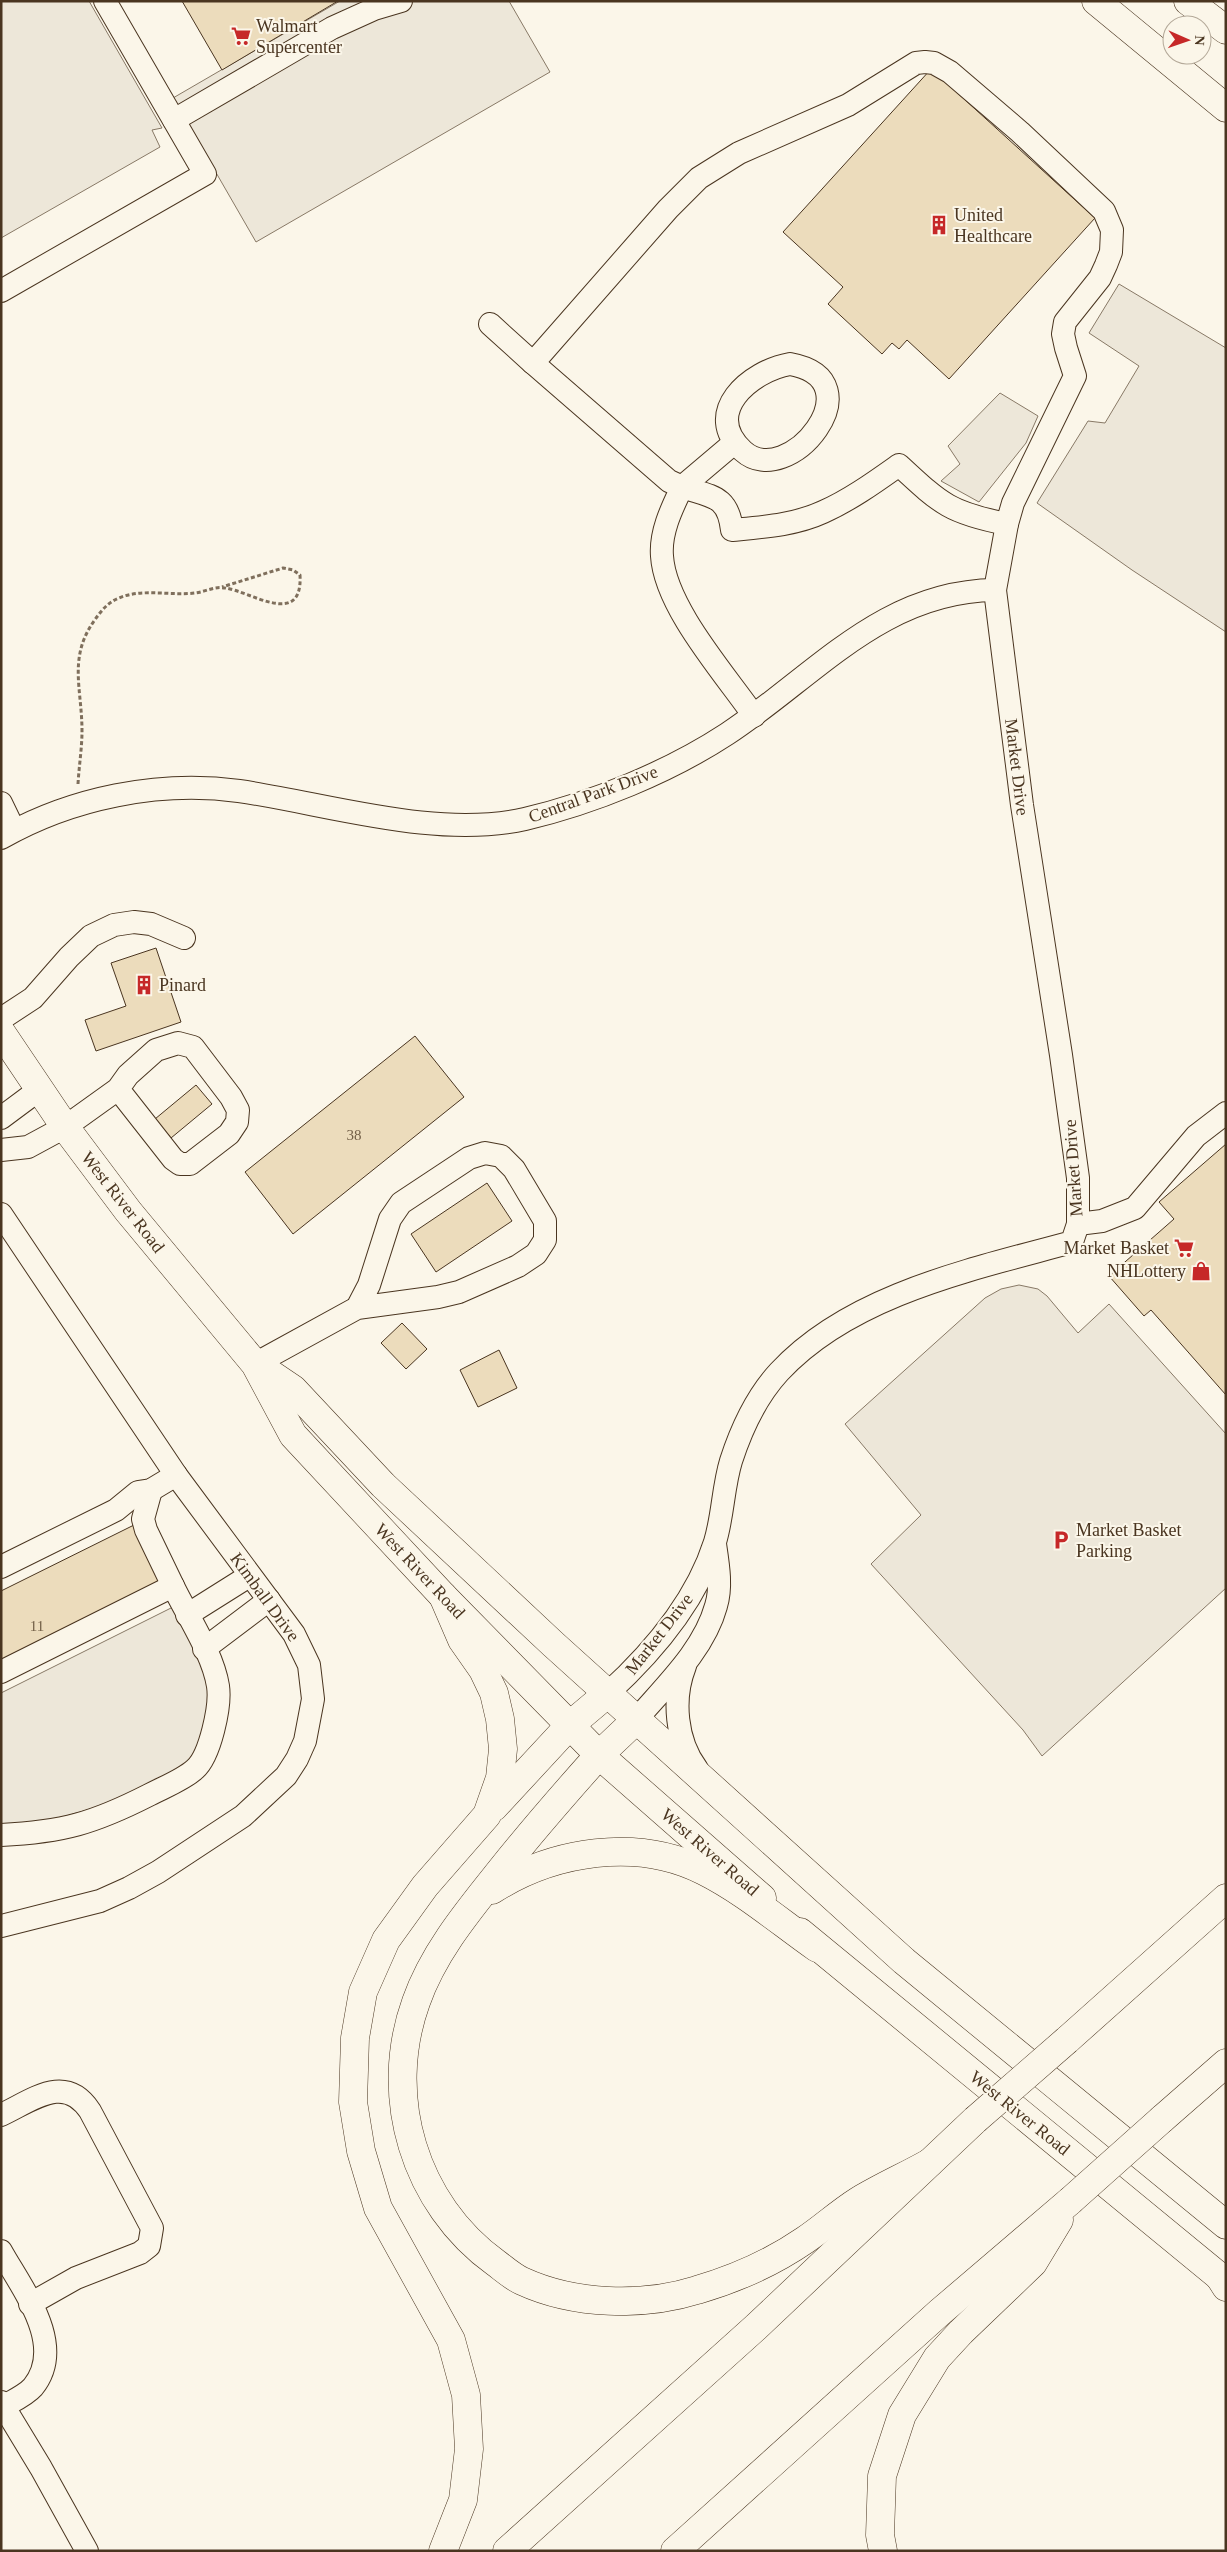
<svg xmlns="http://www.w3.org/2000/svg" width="1227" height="2552" font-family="'Times New Roman',serif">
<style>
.parking{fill:#ede7d9;stroke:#887966}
.building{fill:#ecdcbc;stroke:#4a3520}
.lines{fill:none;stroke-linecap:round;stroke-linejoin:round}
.minor-casing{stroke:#4a3520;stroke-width:24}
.major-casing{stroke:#4a3520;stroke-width:29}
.highway-casing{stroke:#4a3520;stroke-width:29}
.path{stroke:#7f6f5c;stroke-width:3;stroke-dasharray:4 2.5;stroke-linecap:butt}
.minor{stroke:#fbf6e9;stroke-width:22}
.major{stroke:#fbf6e9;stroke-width:28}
.highway{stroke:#fbf6e9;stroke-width:28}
.highway-bridge-casing{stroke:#4a3520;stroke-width:29;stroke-linecap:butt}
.highway-bridge{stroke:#fbf6e9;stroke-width:28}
.labels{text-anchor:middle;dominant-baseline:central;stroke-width:4;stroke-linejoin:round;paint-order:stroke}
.number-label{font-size:15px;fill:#725f47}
.poi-label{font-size:18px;fill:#4a3520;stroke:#fbf6e9;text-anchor:start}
.street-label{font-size:18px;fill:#4a3520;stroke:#fbf6e9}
</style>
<rect width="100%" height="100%" fill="#fbf6e9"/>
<g class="parking">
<path d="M1 1H89L162 128 152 130 160 147 1 238Z"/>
<path d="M340 1H509L550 72 256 242 173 98Z"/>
<path d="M1119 284 1226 348V632L1132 570 1037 503 1088 421 1105 423 1139 366 1089 333Z"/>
<path d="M1000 393 1038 416 1026 443 979 502 941 481 960 464 948 446Z"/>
<path d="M1019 1285 1038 1289 1047 1296 1078 1333 1109 1304 1226 1434V1588L1042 1756 1023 1730 871 1564 921 1515 845 1424 985 1298 1001 1289Z"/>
<path d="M175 1606 218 1691 210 1742 166 1787 1 1835V1693Z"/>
</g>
<g class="building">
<path d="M182 1H338L222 70Z"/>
<path d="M931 69 1095 218 949 379 907 340 899 349 892 343 882 354 828 304 843 287 783 232Z"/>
<path d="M156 948 181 1022 96 1051 85 1020 126 1006 111 963Z"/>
<path d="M415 1036 464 1097 293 1234 245 1172Z"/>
<path d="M196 1085 212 1104 171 1138 155 1119Z"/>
<path d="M1226 1144V1395L1151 1310 1144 1316 1109 1276 1174 1219 1159 1202Z"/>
<path d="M487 1183 512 1221 436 1272 411 1234Z"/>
<path d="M402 1323 427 1349 406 1369 381 1343Z"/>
<path d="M499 1350 517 1388 478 1407 460 1370Z"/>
<path d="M134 1525 162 1582 1 1661V1591Z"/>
</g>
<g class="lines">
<defs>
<g id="minor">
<path d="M174 120 332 28 374 9 401 1"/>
<path d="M1 291 205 174 105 1"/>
<path d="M490 324 533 363"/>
<path d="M790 364C879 380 788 492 743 451 701 413 750 371 790 364Z"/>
<path d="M682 487C712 497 728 495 732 530 763 527 795 525 823 512 850 500 875 482 899 465 941 504 950 513 1007 524"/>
<path d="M682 487 734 443"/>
<path d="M1 803 14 830"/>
<path d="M1 838C71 798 159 780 239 791 328 804 436 839 525 819 593 803 669 772 727 734 814 677 882 591 995 590"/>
<path d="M1 1019 33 998 69 957 91 936 114 925 134 922 151 924 184 938"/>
<path d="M1 1118 40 1089"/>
<path d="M1 1150 28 1147 65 1127 118 1089 128 1075 156 1050 178 1043 193 1047 231 1097 238 1110 237 1122 229 1134 190 1164H180L173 1159 118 1089"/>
<path d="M1 1214 176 1475 294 1634 309 1665 313 1699 305 1741 297 1759 286 1776 243 1816 158 1872 129 1888 100 1901 1 1926"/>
<path d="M1078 1224 1102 1221 1135 1208 1196 1136 1226 1113"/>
<path d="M255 1364 357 1308 369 1285 390 1219 401 1203 469 1158 485 1153 501 1156 514 1169 545 1221V1240L536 1254 518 1266 459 1292 438 1297 357 1308"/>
<path d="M151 1490 143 1519 146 1530 173 1586"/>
<path d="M1 1567 116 1510 138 1492 151 1490 176 1475"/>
<path d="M187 1615 249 1576"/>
<path d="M204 1649 269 1600"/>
<path d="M685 1666C672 1699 676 1741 697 1769"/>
<path d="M1 1672 173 1586C188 1617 213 1654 218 1686 221 1706 210 1756 195 1769 183 1780 164 1787 149 1795 94 1823 63 1832 1 1835"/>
<path d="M607 1694C652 1653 696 1602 715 1542 723 1516 723 1487 731 1461 741 1430 757 1396 779 1372 851 1294 974 1269 1072 1242L1078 1224V1178L1061 1055 1022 805 995 590 1007 524 1013 503 1075 376 1066 348 1063 334 1065 322 1100 278 1106 265 1111 252 1112 230 1104 211 1020 132 950 72 934 63 925 62 916 63 848 105 739 153 699 178 668 209 533 363 669 481 682 487C672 508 660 532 662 556 665 607 725 674 754 716"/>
<path d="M636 1720C665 1686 704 1650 716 1606 722 1587 718 1564 715 1544"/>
<path d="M1 2115C33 2100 65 2073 90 2111L152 2228 149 2246 140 2253 76 2278 30 2304"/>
<path d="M1 2251C22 2289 67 2345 33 2387 26 2395 13 2401 4 2406"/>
<path d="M1 2402 41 2468 87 2551"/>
</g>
<g id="major">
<path d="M1 1032 65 1127 128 1211 255 1364 293 1435 443 1596 599 1755 762 1898"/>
<path d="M259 1366 293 1389 383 1485 553 1644 904 1961 1226 2225"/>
<path d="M569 1726 607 1694"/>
<path d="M599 1755 636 1720"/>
<path d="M800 1932 1226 2282"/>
</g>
<g id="highway">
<path d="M1096 1 1226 108"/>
<path d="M1188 1 1226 30"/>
<path d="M599 1755C565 1793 532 1831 500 1871 468 1911 433 1953 416 2002 382 2096 414 2204 496 2263 504 2269 513 2277 522 2281 574 2305 643 2307 697 2290 735 2279 773 2262 805 2240 823 2228 839 2213 858 2201 881 2187 906 2176 929 2163"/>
<path d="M494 1807 569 1726"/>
<path d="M492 1890C553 1851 637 1837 704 1871 744 1891 780 1922 817 1948"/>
<path d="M1067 2040 1226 1898"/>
<path d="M1162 2119 1226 2063"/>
<path d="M1219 2276 1226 2287"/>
<path d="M443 2551 463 2500 469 2449 466 2395 451 2340 378 2208 361 2151 353 2102 355 2038 363 1992 386 1940 425 1886 487 1815 500 1778 503 1749 500 1719 494 1693 483 1670 462 1640 443 1596"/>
<path d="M507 2551 756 2327 975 2120"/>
<path d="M675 2551 940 2312 1070 2201"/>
<path d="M883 2551 880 2535 882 2476 902 2415 937 2358 961 2332 1033 2263 1059 2220"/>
</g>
</defs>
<use href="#minor" class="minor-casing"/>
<use href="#major" class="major-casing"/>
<use href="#highway" class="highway-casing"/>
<path class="path" d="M78 784C79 766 82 748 82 731 82 689 68 658 94 621 101 611 108 602 119 598 142 588 171 596 195 593 205 592 214 586 225 588 250 591 303 629 300 575L293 570 283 568 222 587"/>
<use href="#minor" class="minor"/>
<use href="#major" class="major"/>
<use href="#highway" class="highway"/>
<defs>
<g id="highway-bridge">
<path d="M975 2120 1067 2040"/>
<path d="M1070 2201 1162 2119"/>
</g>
</defs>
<use href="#highway-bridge" class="highway-bridge-casing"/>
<use href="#highway-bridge" class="highway-bridge"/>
</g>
<defs>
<symbol id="supermarket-bare" viewBox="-9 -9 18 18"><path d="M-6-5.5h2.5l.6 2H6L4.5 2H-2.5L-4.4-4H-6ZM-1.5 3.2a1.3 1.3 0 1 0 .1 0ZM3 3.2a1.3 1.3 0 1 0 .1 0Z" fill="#c62828" stroke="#fbf6e9" stroke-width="2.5" paint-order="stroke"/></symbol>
<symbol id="building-bare" viewBox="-9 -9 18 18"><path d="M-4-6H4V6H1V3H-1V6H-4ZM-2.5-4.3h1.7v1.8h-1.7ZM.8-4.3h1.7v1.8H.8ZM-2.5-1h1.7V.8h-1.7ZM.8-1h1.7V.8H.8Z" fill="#c62828" stroke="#fbf6e9" stroke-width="2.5" paint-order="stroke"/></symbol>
<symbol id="shop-bare" viewBox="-9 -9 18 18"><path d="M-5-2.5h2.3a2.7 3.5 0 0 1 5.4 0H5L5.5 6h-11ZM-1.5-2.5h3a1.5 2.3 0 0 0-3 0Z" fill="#c62828" stroke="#fbf6e9" stroke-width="2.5" paint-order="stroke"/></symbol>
<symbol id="parking-bare" viewBox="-9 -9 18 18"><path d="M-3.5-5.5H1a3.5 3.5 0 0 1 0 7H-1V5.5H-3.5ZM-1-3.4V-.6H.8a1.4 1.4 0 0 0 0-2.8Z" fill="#c62828" stroke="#fbf6e9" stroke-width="2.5" paint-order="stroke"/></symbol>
</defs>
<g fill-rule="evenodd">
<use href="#supermarket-bare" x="227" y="22" width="28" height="28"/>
<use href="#building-bare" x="925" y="211" width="28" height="28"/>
<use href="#building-bare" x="130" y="971" width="28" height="28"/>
<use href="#supermarket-bare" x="1170" y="1234" width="28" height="28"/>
<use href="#shop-bare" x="1187" y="1257" width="28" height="28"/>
<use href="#parking-bare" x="1047" y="1526" width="28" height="28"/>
</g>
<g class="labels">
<g class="number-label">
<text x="354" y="1135">38</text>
<text x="37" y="1626">11</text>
</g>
<g class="poi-label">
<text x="256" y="26">Walmart<tspan x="256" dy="21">Supercenter</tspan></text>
<text x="954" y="215">United<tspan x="954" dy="21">Healthcare</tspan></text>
<text x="159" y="985">Pinard</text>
<text x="1169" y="1248" text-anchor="end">Market Basket</text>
<text x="1186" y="1271" text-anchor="end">NHLottery</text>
<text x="1076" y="1530">Market Basket<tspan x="1076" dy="21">Parking</tspan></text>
</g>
<g class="street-label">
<text transform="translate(1017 767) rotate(83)">Market Drive</text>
<text transform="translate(593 794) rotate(-20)">Central Park Drive</text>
<text transform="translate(1073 1168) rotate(-94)">Market Drive</text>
<text transform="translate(123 1202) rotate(52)">West River Road</text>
<text transform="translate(420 1571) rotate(47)">West River Road</text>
<text transform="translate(265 1597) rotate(54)">Kimball Drive</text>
<text transform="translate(659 1634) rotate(-52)">Market Drive</text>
<text transform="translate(710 1852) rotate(41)">West River Road</text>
<text transform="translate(1020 2113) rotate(39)">West River Road</text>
</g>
</g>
<rect width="1227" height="2552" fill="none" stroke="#4a3520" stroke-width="5"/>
<g transform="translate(1187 40) rotate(92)"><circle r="24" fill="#fbf6e9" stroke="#b4a999"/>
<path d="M0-4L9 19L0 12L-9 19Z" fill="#c62828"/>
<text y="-8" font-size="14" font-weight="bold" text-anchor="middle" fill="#4a3520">N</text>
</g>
</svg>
